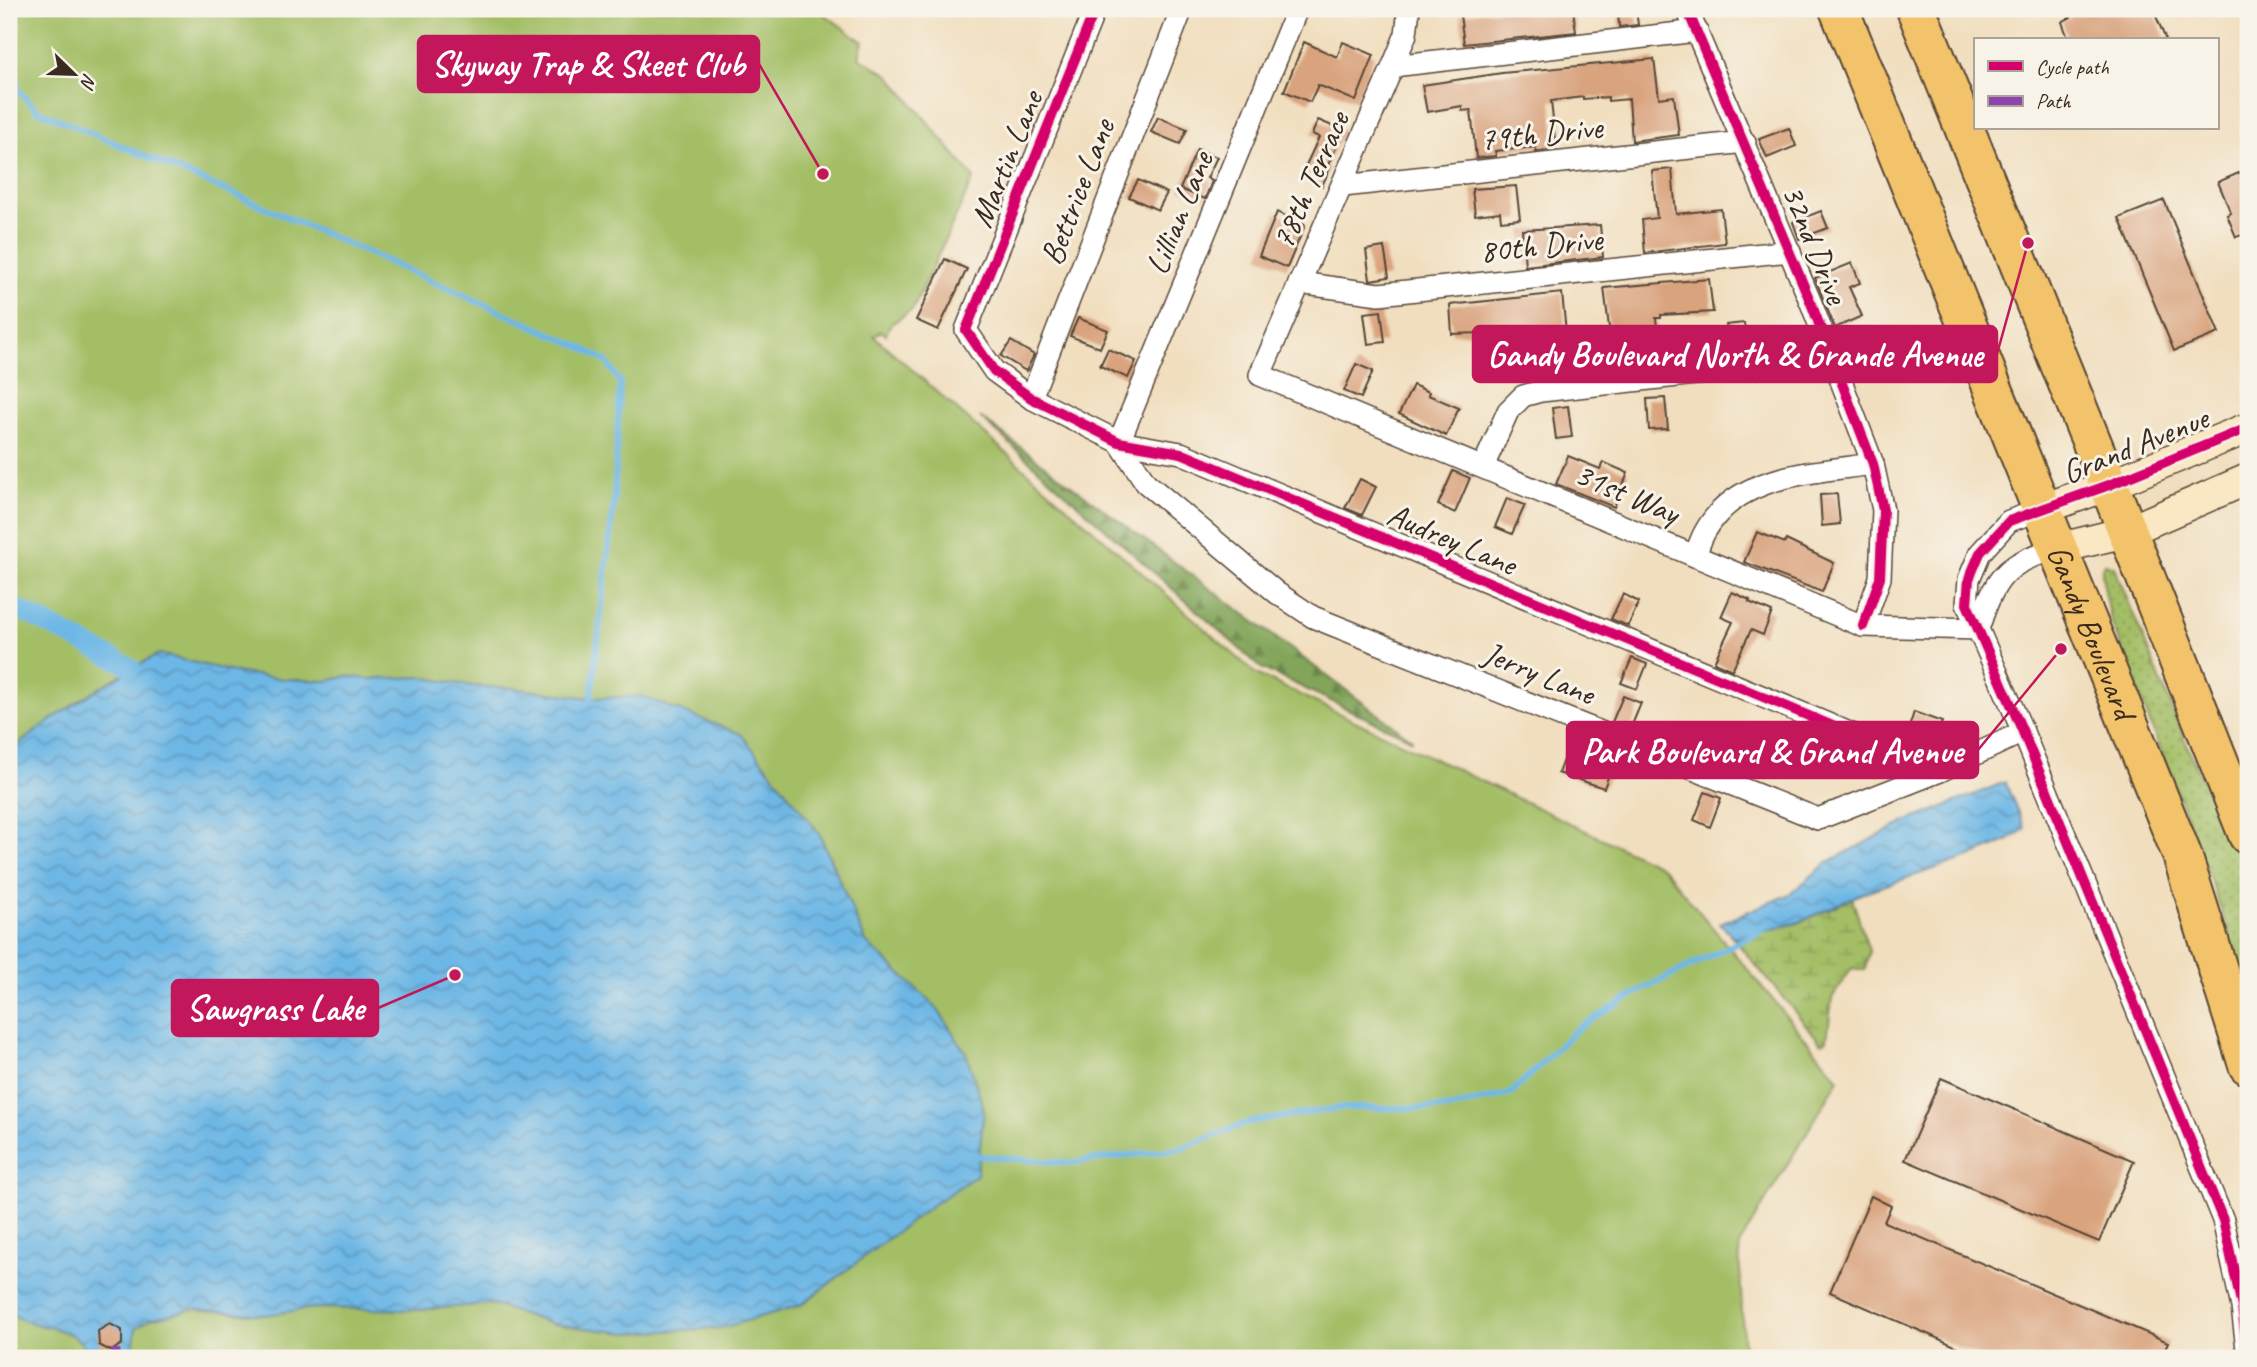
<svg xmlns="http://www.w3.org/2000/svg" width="2257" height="1367" font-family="Caveat,sans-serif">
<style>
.grass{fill:url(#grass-dots);stroke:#6f7442;stroke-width:2}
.forest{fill:url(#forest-firs);stroke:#5e683c;stroke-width:2}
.wetland{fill:url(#wetland-marsh);stroke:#6f7442;stroke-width:2}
.green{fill:#a3be65;stroke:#6f7442;stroke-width:2}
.water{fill:url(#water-waves);stroke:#547082;stroke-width:2}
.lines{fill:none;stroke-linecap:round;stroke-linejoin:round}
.stream{stroke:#6db7e6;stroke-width:6}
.canal{stroke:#6db7e6;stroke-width:19}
.building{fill:#d9a37e}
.street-casing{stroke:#564536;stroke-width:24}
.secondary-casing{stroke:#564536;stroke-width:33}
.highway-casing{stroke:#564536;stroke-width:42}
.street{stroke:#fff;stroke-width:21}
.secondary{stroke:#fae7c3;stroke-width:30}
.highway{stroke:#f2c36a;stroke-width:38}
.quiet{stroke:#8e44ad;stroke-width:9;stroke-dasharray:18 9;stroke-linecap:butt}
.cycleway-casing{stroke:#f7f3e8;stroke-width:15}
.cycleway{stroke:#d6006c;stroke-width:10}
.labels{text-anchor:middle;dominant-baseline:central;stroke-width:6;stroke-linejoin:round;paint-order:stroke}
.street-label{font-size:33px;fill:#3b2a1e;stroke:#f7f3e8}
.leader{fill:none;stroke:#c2185b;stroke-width:2.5}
.callout-dot{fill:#c2185b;stroke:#f7f3e8;stroke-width:2.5}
.callout{fill:#c2185b;stroke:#c2185b;stroke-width:2.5}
.callout-label{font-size:35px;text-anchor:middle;font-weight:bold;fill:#fff}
</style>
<defs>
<pattern id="grass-dots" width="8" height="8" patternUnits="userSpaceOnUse" patternTransform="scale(1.75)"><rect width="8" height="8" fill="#a3be65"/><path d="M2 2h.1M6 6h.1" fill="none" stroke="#869b53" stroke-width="1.8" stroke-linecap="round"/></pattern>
<pattern id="forest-firs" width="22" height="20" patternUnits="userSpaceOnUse" patternTransform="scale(1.75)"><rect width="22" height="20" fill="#82a55a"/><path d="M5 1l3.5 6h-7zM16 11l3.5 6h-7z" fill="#6c874a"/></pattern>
<pattern id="wetland-marsh" width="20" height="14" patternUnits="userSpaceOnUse" patternTransform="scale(1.75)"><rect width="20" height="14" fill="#a3be65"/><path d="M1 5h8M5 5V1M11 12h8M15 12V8" fill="none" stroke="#869b53"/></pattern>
<pattern id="water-waves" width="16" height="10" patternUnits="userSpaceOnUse" patternTransform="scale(1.75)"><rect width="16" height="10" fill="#6db7e6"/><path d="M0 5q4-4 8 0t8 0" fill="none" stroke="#5b95ba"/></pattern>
</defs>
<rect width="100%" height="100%" fill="#f7f3e8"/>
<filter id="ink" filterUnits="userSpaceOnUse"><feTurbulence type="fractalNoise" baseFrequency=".0143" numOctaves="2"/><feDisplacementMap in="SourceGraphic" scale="14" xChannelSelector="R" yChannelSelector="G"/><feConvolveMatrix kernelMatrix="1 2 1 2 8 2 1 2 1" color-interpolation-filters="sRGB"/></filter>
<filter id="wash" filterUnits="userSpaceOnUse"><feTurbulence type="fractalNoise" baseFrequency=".00686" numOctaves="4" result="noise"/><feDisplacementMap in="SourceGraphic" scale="28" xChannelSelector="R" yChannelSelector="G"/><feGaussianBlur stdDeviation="1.57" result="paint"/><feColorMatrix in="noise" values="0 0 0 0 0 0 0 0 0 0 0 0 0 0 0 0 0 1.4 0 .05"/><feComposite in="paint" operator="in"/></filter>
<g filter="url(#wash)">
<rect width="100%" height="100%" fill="#f1debe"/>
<path class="grass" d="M2105 564 2114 567 2196 767 2228 829 2248 882V990L2213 887 2111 621 2102 576V568Z"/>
<path class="forest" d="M980 417 1413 740 1261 668Z"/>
<path class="wetland" d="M1852 898 1869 951 1865 970 1852 968 1832 998 1827 1040 1821 1043 1734 939 1800 922Z"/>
<path class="green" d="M9 9H817L863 42 859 57 889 75 974 178 913 309 890 325 886 335 881 331 874 336 1256 674 1662 867 1839 1079 1739 1245 1744 1358H9Z"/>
<g class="water">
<path d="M159 654 233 672 284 679 328 681 346 676 369 679 421 677 473 686 513 688 591 698 641 696 741 734 819 833 866 942 936 1007 966 1053 984 1110 977 1175 931 1206 801 1305 722 1328 626 1333 552 1324 491 1304 418 1310 314 1308 265 1315 193 1309 150 1319 136 1328 132 1355C123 1356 108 1360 99 1358 86 1354 82 1339 70 1334 51 1325 25 1326 9 1311V752C56 714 106 682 159 654Z"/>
<path d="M2005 782 2025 829 2007 841 1970 857 1865 892 1800 922 1734 939 1720 923 1790 894 1828 862 1903 823Z"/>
</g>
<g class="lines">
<g class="stream">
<path d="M9 25 18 90 37 110 246 199 583 348 606 361 620 382 614 501 591 698"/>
<path d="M979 1156 1069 1163 1179 1149 1249 1122 1340 1108H1448L1510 1094 1578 1028 1643 989 1763 930"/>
</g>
<path class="canal" d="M9 604 132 668"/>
</g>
<g id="blocks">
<g class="building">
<path d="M1502 9H1573L1576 32 1464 44 1460 15Z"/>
<path d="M1618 9H1636L1638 25 1619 27Z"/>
<path d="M2068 9H2153L2166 40H2079L2077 37 2068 38 2062 22 2071 17Z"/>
<path d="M1304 42 1337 57 1343 42 1374 55 1356 101 1318 85 1310 102 1284 91Z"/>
<path d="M1654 59 1659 98 1674 96 1679 135 1632 141 1629 99 1608 101V97L1583 99V97L1551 101 1556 149 1536 152V147L1495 151 1496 156 1476 158 1471 110 1462 111V106L1427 112 1422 85 1502 73Z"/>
<path d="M1158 117 1187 129 1180 144 1151 132Z"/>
<path d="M1318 120 1344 131 1327 167 1330 168 1322 186 1301 176 1319 137 1312 134Z"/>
<path d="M1789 128 1796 146 1767 158 1759 139Z"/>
<path d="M1197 149 1217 157 1207 178 1212 181 1205 199 1180 189Z"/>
<path d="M1672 169 1676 214 1721 209 1725 243 1645 253 1642 220 1657 218 1652 171Z"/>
<path d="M2248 169V233L2236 237 2227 215 2231 213 2218 182Z"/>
<path d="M1138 180 1167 193 1158 210 1129 197Z"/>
<path d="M1516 186 1520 219 1501 221 1500 212 1475 215 1472 189Z"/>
<path d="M2164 200 2219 333 2174 351 2119 218Z"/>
<path d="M1821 211 1828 228 1799 239 1793 222Z"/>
<path d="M1277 212 1305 225 1287 268 1259 256Z"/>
<path d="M1600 225 1603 257 1525 266 1522 230Z"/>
<path d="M1384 247 1389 277 1370 280 1366 250Z"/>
<path d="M945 259 967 269 938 330 916 320Z"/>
<path d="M1852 263 1860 283 1849 287 1862 316 1835 328 1815 278Z"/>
<path d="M1709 279 1713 312 1661 315V318H1656L1660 360 1522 378 1517 334H1514V332L1452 334 1450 305 1562 293 1567 342 1610 335 1604 288Z"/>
<path d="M1381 311 1385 342 1368 344 1364 313Z"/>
<path d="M1078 318 1108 330 1100 348 1070 336Z"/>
<path d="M1744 323 1748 354 1730 356 1726 325Z"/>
<path d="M1011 341 1034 355 1026 371 1001 356Z"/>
<path d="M1108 349 1136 361 1128 378 1100 366Z"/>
<path d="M1356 364 1373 371 1361 398 1344 391Z"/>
<path d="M1413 385 1429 392 1428 395 1459 408 1446 436 1399 414Z"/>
<path d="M1665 398 1668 429 1649 430 1647 399Z"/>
<path d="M1568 406 1572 437 1556 439 1552 408Z"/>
<path d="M1568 456 1600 469 1603 462 1628 473 1614 507 1556 484Z"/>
<path d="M1453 471 1470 478 1455 513 1438 505Z"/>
<path d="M1360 479 1376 487 1362 515 1345 508Z"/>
<path d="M1837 494 1840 524 1822 526 1820 495Z"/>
<path d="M1507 498 1525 505 1512 534 1495 527Z"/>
<path d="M1757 532 1785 543 1786 540 1834 563 1822 592 1744 562Z"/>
<path d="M1732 592 1750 600 1749 602 1772 612 1763 635 1751 630 1732 670 1714 662 1733 622 1721 617Z"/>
<path d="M1623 594 1639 602 1628 626 1611 619Z"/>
<path d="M1632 658 1647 664 1637 689 1621 683Z"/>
<path d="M1623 696 1641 703 1630 730 1612 722Z"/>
<path d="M1914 712 1942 722 1939 731 1958 738 1954 750 1945 754 1905 740Z"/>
<path d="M1602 747 1617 753 1604 788 1558 773 1566 752 1593 763 1598 749 1601 750Z"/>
<path d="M1705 792 1721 798 1710 827 1694 820Z"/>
<path d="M1941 1078 2134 1161 2099 1242 1905 1160Z"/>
<path d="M1871 1196 1891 1206 1884 1222 2168 1342 2161 1358H1983L1830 1292Z"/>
<path d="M110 1324 122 1330V1344L111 1351 99 1345 98 1331Z"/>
</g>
</g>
</g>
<g filter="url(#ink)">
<use href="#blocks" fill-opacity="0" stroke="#564536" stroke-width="2"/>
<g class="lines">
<defs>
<g id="street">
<path d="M1095 9 966 330 994 371 1031 398 1119 442 1181 453 1940 771"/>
<path d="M1409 9 1406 34 1393 66 1260 375 1863 626 1978 629"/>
<path d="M1687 9 1811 303 1873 464 1883 510 1880 578 1863 626"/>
<path d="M1393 66 1697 31"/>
<path d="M1343 186 1745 142"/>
<path d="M1299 283 1379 294 1790 251"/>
<path d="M1031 398 1182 9"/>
<path d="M1119 442 1146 483 1277 593 1313 617 1818 819 1940 771 2023 732"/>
<path d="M1119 442 1297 9"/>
<path d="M1483 467 1508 411 1523 396 1541 391 1833 359"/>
<path d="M2040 510 2009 521 1980 553 1969 579 1967 604 2023 732 2223 1220 2242 1307 2248 1357"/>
<path d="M1695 556C1698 548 1701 538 1706 530 1739 473 1814 473 1873 464"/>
<path d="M1978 629C1995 578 2004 563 2056 549"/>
</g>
<g id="secondary">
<path d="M2040 510 2109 485 2248 428"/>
<path d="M2056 549 2126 532 2248 479"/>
</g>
<g id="highway">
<path id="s1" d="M1839 9 2182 855 2248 1065"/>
<path d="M1916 9 2109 485 2248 835"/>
</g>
</defs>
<use href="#street" class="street-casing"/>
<use href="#secondary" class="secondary-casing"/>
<use href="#highway" class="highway-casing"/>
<use href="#street" class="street"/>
<use href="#secondary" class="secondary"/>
<use href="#highway" class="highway"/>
<path class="quiet" d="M116 1349V1358"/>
<defs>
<g id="cycleway">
<path d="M1095 9 966 330 994 371 1031 398 1119 442 1181 453 1940 771"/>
<path d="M1687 9 1811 303 1873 464 1883 510 1880 578 1863 626"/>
<path d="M2248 428 2109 485 2009 521 1980 553 1969 579 1967 604 2023 732 2223 1220 2242 1307 2248 1357"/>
</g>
</defs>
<use href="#cycleway" class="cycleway-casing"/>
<use href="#cycleway" class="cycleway"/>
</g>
</g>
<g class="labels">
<g class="street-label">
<text transform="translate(1541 133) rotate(-6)">79th Drive</text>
<text transform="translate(1006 159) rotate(-68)">Martin Lane</text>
<text transform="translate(1310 180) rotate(-66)">78th Terrace</text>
<text transform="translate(1077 192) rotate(-69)">Bettrice Lane</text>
<text transform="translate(1179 213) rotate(-68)">Lillian Lane</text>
<text transform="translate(1815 244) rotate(68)">32nd Drive</text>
<text transform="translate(1541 245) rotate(-6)">80th Drive</text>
<text transform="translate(2135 445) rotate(-22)">Grand Avenue</text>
<text transform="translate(1627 493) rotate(23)">31st Way</text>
<text transform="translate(1452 539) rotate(23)">Audrey Lane</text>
<text stroke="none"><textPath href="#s1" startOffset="672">Gandy Boulevard</textPath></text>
<text transform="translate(1539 673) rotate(22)">Jerry Lane</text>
</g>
</g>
<path class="leader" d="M823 174L759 64M2028 243L1997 354M2061 649L1978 750M455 975L378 1008"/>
<g class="callout-dot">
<circle cx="823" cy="174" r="7"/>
<circle cx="2028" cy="243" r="7"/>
<circle cx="2061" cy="649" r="7"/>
<circle cx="455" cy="975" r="7"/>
</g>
<g class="callout">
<rect x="418" y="36" width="341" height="56" rx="7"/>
<rect x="1473" y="326" width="524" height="56" rx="7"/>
<rect x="1567" y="722" width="411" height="56" rx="7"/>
<rect x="172" y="980" width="206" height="56" rx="7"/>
</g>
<g class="callout-label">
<text x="588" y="76">Skyway Trap &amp; Skeet Club</text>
<text x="1735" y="366">Gandy Boulevard North &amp; Grande Avenue</text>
<text x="1772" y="763">Park Boulevard &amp; Grand Avenue</text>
<text x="275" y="1020">Sawgrass Lake</text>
</g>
<rect width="2257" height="1367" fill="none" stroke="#f7f3e8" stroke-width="35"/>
<rect x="1974" y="38" width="245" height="91" fill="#f7f3e8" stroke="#aca397" stroke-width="2"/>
<rect x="1988" y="61" width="35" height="10" fill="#d6006c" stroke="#aca397" stroke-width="2"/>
<text x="2036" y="74" font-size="21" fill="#3b2a1e">Cycle path</text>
<rect x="1988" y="96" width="35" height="10" fill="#8e44ad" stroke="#aca397" stroke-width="2"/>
<text x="2036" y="108" font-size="21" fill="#3b2a1e">Path</text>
<g transform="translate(74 74) rotate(113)" stroke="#f7f3e8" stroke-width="5" paint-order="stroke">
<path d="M0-5L12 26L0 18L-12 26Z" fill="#3b2a1e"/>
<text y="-10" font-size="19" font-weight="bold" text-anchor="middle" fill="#3b2a1e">N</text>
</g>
</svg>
